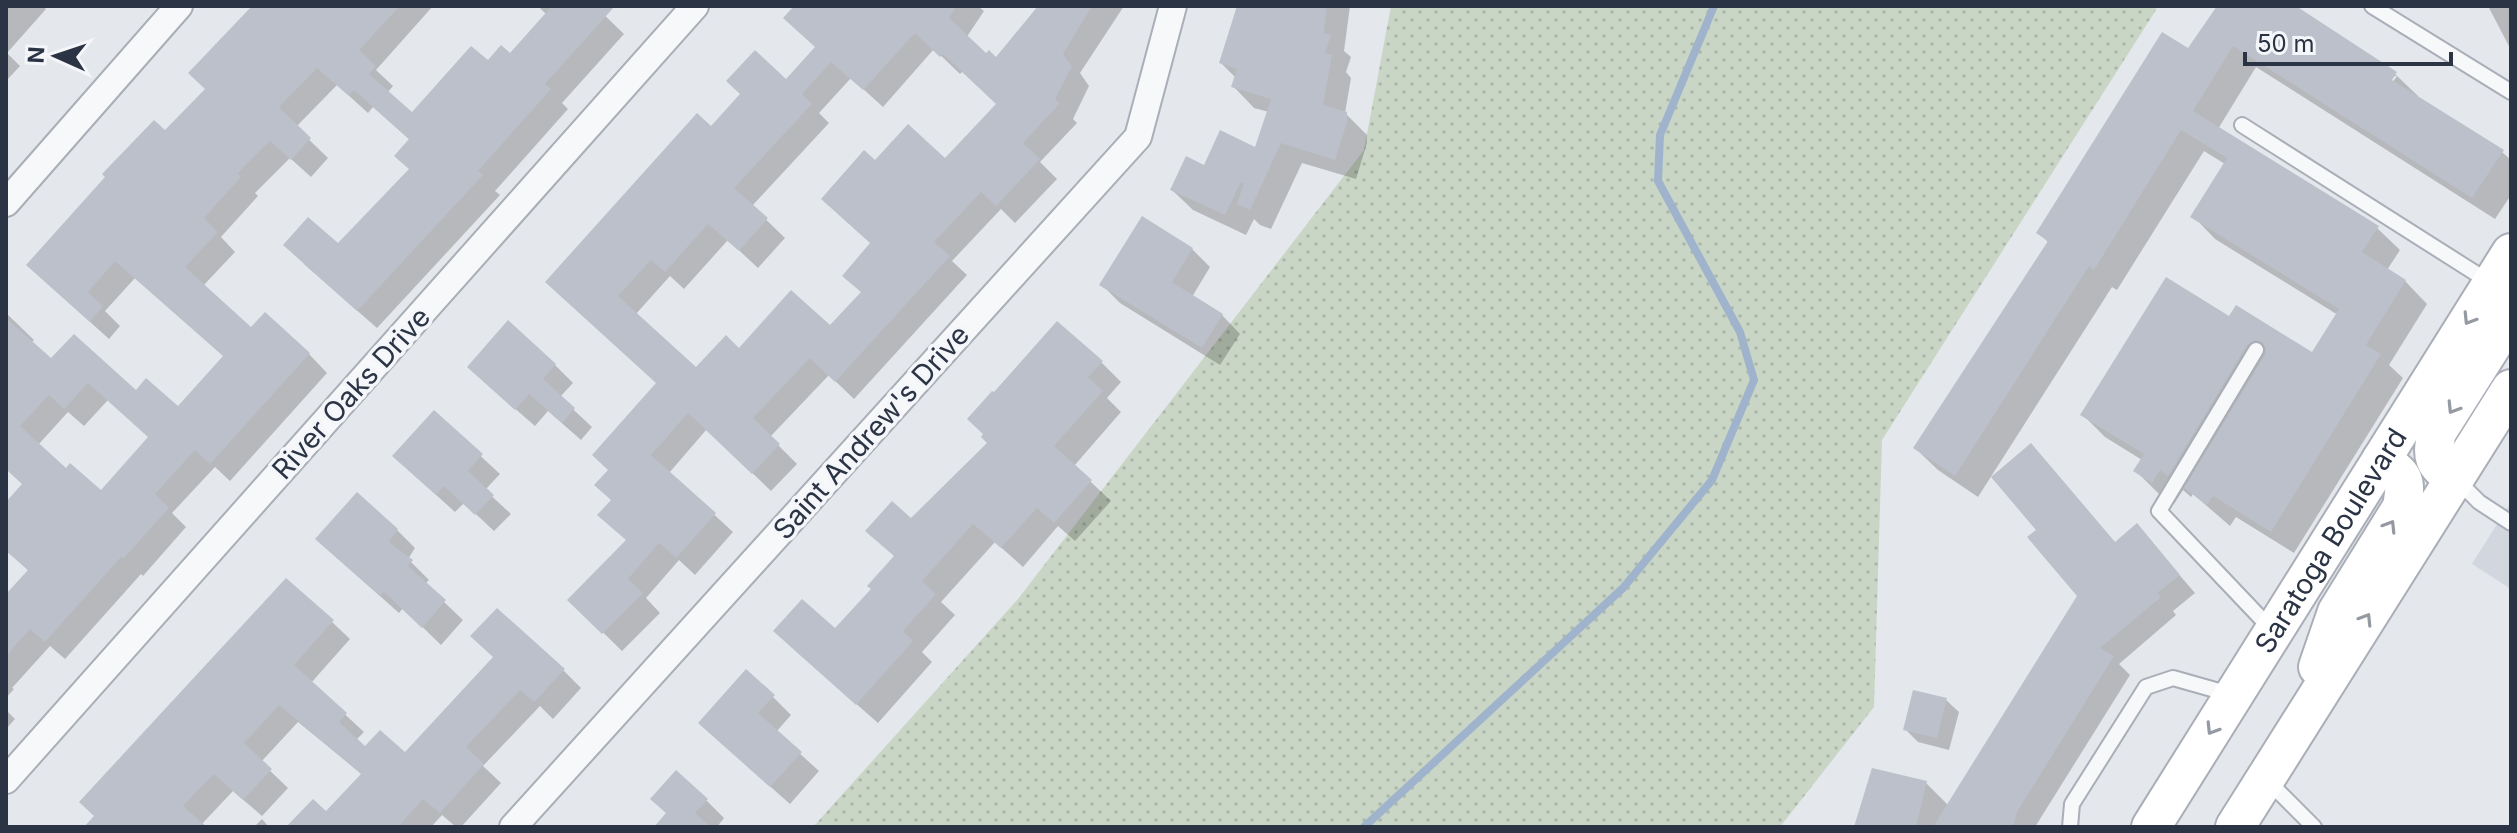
<svg xmlns="http://www.w3.org/2000/svg" width="2517" height="833" font-family="Inter,sans-serif">
<style>
.built{fill:#d2d6de}
.green{fill:url(#green-dots)}
.shadow{fill:#0003;fill-rule:evenodd}
.lines{fill:none;stroke-linecap:round;stroke-linejoin:round}
.stream{stroke:#9fb4cc;stroke-width:8}
.building{fill:#bbc0ca;fill-rule:evenodd}
.lane-casing{stroke:#a9aeb7;stroke-width:18}
.street-casing{stroke:#a9aeb7;stroke-width:30}
.secondary-casing{stroke:#a9aeb7;stroke-width:42}
.lane{stroke:#f7f8fa;stroke-width:14}
.street{stroke:#f7f8fa;stroke-width:26}
.secondary{stroke:#fff;stroke-width:38}
.oneway{stroke:#959aa2}
.labels{text-anchor:middle;dominant-baseline:central;stroke-width:7;stroke-linejoin:round;paint-order:stroke}
.street-label{font-size:28px;fill:#2b3445;stroke:#f4f6f9}
</style>
<defs>
<pattern id="green-dots" width="8" height="8" patternUnits="userSpaceOnUse" patternTransform="scale(2)"><rect width="8" height="8" fill="#c9d6c5"/><path d="M2 2h.1M6 6h.1" fill="none" stroke="#adb8ab" stroke-width="1.8" stroke-linecap="round"/></pattern>
</defs>
<rect width="100%" height="100%" fill="#e4e7ec"/>
<path class="built" d="M2511 502V589L2472 564Z"/>
<path class="green" d="M1391 6H2155L2156 10 1882 440 1874 707 1780 827H813L1018 599 1364 150Z"/>
<g class="shadow">
<path d="M6 6H43L46 9 7 53 20 66 6 81Z"/>
<path d="M251 6H433L376 70 393 86 387 93 412 115 488 63 510 56 547 15 538 6H595L624 34 562 103 568 109 495 191 500 195 377 328 304 264 338 246 411 170 410 140 373 107 368 113 337 85 296 127 328 158 311 177 290 158 255 193 258 196 221 237 235 252 203 286 251 330 309 354 327 373 230 481 215 467 172 513 186 527 143 576 141 574 65 659 50 646 12 688 14 689 6 698V597L29 571 6 550V505L24 485 6 469V313L34 340 31 343 52 361 178 409 225 357 135 278 105 311 120 326 109 339 47 283 165 133 207 89 253 8ZM108 400 150 438 101 493 66 471 38 445 68 412 84 426Z"/>
<path d="M797 6H978L984 11 966 38 986 56 997 60 1041 6H1124L1080 73 1089 86 1073 119 1077 123 1040 162 1057 179 1015 223 1001 209 952 261 967 275 854 399 829 375 770 437 797 464 771 491 707 429 669 473 733 532 695 575 679 560 646 598 660 613 622 651 570 600 628 541 613 501 610 471 658 383 566 300 711 129 787 82 817 48ZM934 49 960 74 963 71 998 104 945 161 875 162 872 244 845 276 862 293 830 328 740 351 696 370 635 315 670 276 684 289 728 240 758 268 785 238 752 206 829 123 819 113 851 78 883 107Z"/>
<path d="M1253 6H1350L1344 51 1351 57 1346 72 1351 78 1345 113 1367 135V143L1356 179 1302 163 1271 229 1260 225 1254 219 1246 235 1193 210 1172 190 1205 167 1256 150 1269 112 1254 108 1234 87 1236 78 1221 63Z"/>
<path d="M2219 6H2293L2395 74 2418 96 2416 98 2502 152 2511 160V195L2495 219 2256 67 2218 129 2377 228 2400 250 2387 270 2405 281 2427 304 2389 365 2403 378 2294 553 2236 517 2230 526 2193 494 2191 497 2183 490 2174 504 2158 493 2136 471 2142 460 2105 437 2083 415 2229 319 2312 355 2338 315 2215 239 2193 216 2225 164 2204 151 2117 290 2112 287 1978 497 1938 470 1915 448 2049 243 2039 233 2189 51ZM2392 76H2397L2388 89Z"/>
<path d="M2488 6H2511V50Z"/>
<path d="M1192 249 1210 267 1192 297 1222 315 1240 334 1220 365 1120 303 1102 285Z"/>
<path d="M1101 362 1121 382 1107 398 1121 412 1074 466 1111 501 1075 541 1058 526 1023 567 995 542 941 602 955 615 922 652 932 662 878 723 796 651 835 631 873 589 896 557 911 521 989 443Z"/>
<path d="M555 365 573 383 560 397 592 427 581 440 548 411 535 426 488 385Z"/>
<path d="M434 413 500 474 485 490 511 514 494 531 464 503 455 512 413 474Z"/>
<path d="M2137 526 2195 593 2173 611 2176 615 2119 664 2130 675 2035 827H1856L1926 783 1949 806 2116 544Z"/>
<path d="M397 530 415 548 408 559 429 580 425 584 463 620 441 645 403 608 399 613 336 557Z"/>
<path d="M332 622 350 639 311 683 364 732 356 740 365 749 405 755 495 658 563 670 581 688 553 719 540 706 483 766 501 783 461 827H456L442 815 431 827H289L326 814 363 775 298 722 261 762 288 788 262 816 233 791 201 825 203 827H87Z"/>
<path d="M773 697 791 715 776 732 819 771 790 804 719 741Z"/>
<path d="M1946 700 1959 712 1949 750 1918 742 1906 730Z"/>
<path d="M6 710 15 719 6 729Z"/>
<path d="M706 800 724 818 717 827H657Z"/>
<path d="M262 819 269 827H254Z"/>
</g>
<g class="lines">
<path class="stream" d="M1364 827 1623 588 1712 480 1754 380 1740 332 1658 181 1660 135 1714 6"/>
</g>
<g class="building">
<path d="M252 6H400L359 50 376 66 369 74 412 112 471 46 488 60 501 45 510 53 552 6H615L545 84 551 89 478 171 483 175 357 311 283 245 308 217 338 243 409 169 394 156 409 139 354 90 349 96 317 68 279 107 311 138 291 160 270 141 238 173 241 177 204 218 218 232 185 267 251 327 265 312 310 353 210 464 195 450 155 494 169 508 123 559 121 557 45 642 30 629 6 656V594L28 570 6 551V502L22 484 6 469V318L51 358 74 334 136 390 146 378 178 406 223 356 115 261 88 292 103 306 90 322 26 265 105 177 102 174 154 120 165 130 205 89 188 73ZM88 383 148 437 101 490 70 463 66 468 20 426 49 395 64 409Z"/>
<path d="M794 6H957L949 18 986 53 989 50 996 57 1038 6H1092L1063 54 1072 66 1055 99 1060 103 1023 143 1040 159 996 206 981 192 934 242 950 256 835 382 810 358 753 418 780 444 752 474 688 413 651 455 716 513 676 558 659 543 628 579 643 593 602 634 567 600 626 540 597 515 611 500 594 485 608 470 592 455 656 383 545 282 697 113 711 126 740 94 726 81 755 50 786 79 815 47 783 18ZM915 33 940 57 943 54 996 104 945 158 908 124 875 160 864 150 821 199 870 243 842 276 861 292 830 325 791 290 739 348 726 335 696 367 618 296 651 260 665 272 708 224 739 251 768 218 734 188 812 104 802 94 831 62 863 90Z"/>
<path d="M1237 6H1327L1324 33 1331 35 1325 53 1332 55 1323 105 1347 112V122L1335 160 1281 143 1250 210 1237 204 1244 183 1241 182 1225 215 1170 190 1186 156 1204 165 1220 130 1255 147 1271 99 1231 87 1237 69 1219 63Z"/>
<path d="M2217 6H2296L2397 72 2392 80 2504 150 2472 198 2233 46 2193 111 2379 226 2362 252 2406 280 2366 345 2381 354 2271 532 2213 496 2207 505 2184 488 2265 355 2266 349 2262 342 2255 340 2247 345 2168 476 2160 470 2152 483 2133 471 2144 454 2080 415 2166 277 2229 316 2236 305 2312 352 2339 309 2190 217 2227 158 2181 130 2094 270 2089 266 1955 476 1913 448 2048 241 2036 233 2162 32 2188 48Z"/>
<path d="M1142 216 1193 248 1172 282 1223 314 1202 348 1099 285Z"/>
<path d="M508 320 556 364 543 379 575 408 562 423 529 394 515 410 467 367Z"/>
<path d="M1057 321 1103 361 1088 377 1103 391 1054 446 1092 480 1054 523 1037 508 1001 548 973 524 922 581 936 594 903 631 913 641 856 705 773 631 802 599 835 628 871 589 867 586 894 556 865 531 892 501 911 518 987 443 981 437 983 434 967 419 992 391 994 392Z"/>
<path d="M434 410 483 454 468 471 494 495 475 515 444 486 436 495 392 456Z"/>
<path d="M2031 443 2115 542 2137 523 2180 575 2157 593 2161 597 2100 648 2114 656 2017 812 2013 827H1933L2077 596 2027 537 2036 530 1991 477Z"/>
<path d="M357 492 398 529 389 542 413 560 408 566 446 600 422 628 384 592 380 596 315 539Z"/>
<path d="M286 578 334 620 294 665 347 713 339 722 365 746 380 730 405 752 493 657 470 636 497 608 565 669 534 702 520 690 466 747 484 764 440 813 423 799 398 827H286L313 799 326 811 361 774 279 705 244 743 272 769 243 800 214 774 183 806 207 827H84L94 816 79 802Z"/>
<path d="M746 669 775 695 758 713 802 752 770 787 698 723Z"/>
<path d="M1913 690 1947 698 1937 738 1903 730Z"/>
<path d="M1872 768 1927 781 1916 827H1854Z"/>
<path d="M676 770 708 799 695 813 711 827H654L666 813 650 799Z"/>
</g>
<g class="lines">
<defs>
<g id="lane">
<path d="M2372 6 2511 92"/>
<path d="M2242 125 2491 283"/>
<path d="M2256 350 2159 511 2273 631"/>
<path d="M2455 478 2479 502 2511 523"/>
<path d="M2266 779 2314 827"/>
<path d="M2070 827 2072 804 2146 687 2173 678 2233 695"/>
</g>
<g id="street">
<path d="M6 203 179 6"/>
<path d="M6 780 695 6"/>
<path d="M513 827 1138 137 1173 6"/>
</g>
<g id="secondary">
<path d="M2454 478C2433 463 2431 458 2437 432L2501 331 2511 289"/>
<path d="M2318 667 2337 612 2402 507C2407 478 2404 476 2381 460"/>
<path id="s1" d="M2151 827 2511 253"/>
<path d="M2235 827 2511 389"/>
</g>
</defs>
<use href="#lane" class="lane-casing"/>
<use href="#street" class="street-casing"/>
<use href="#secondary" class="secondary-casing"/>
<use href="#lane" class="lane"/>
<use href="#street" class="street"/>
<use href="#secondary" class="secondary"/>
</g>
<defs><path id="oneway-chevron" d="M-2-3.5L2.5 0L-2 3.5" fill="none" stroke-width="1.6" stroke-linecap="round" stroke-linejoin="round" transform="scale(2)"/></defs>
<g class="oneway">
<use href="#oneway-chevron" transform="translate(2469 319) rotate(122)"/>
<use href="#oneway-chevron" transform="translate(2453 408) rotate(122)"/>
<use href="#oneway-chevron" transform="translate(2390 526) rotate(-58)"/>
<use href="#oneway-chevron" transform="translate(2366 619) rotate(-58)"/>
<use href="#oneway-chevron" transform="translate(2212 729) rotate(122)"/>
</g>
<g class="labels">
<g class="street-label">
<text transform="translate(351 393) rotate(-48)">River Oaks Drive</text>
<text transform="translate(871 432) rotate(-48)">Saint Andrew's Drive</text>
<text stroke="none"><textPath href="#s1" startOffset="338">Saratoga Boulevard</textPath></text>
</g>
</g>
<rect width="2517" height="833" fill="none" stroke="#2b3445" stroke-width="16"/>
<g transform="translate(56 56) rotate(273)" stroke="#f4f6f9" stroke-width="6" paint-order="stroke">
<path d="M0-6L14 30L0 20L-14 30Z" fill="#2b3445"/>
<text y="-12" font-size="22" font-weight="bold" text-anchor="middle" fill="#2b3445">N</text>
</g>
<path d="M2245 52v12h206v-12" fill="none" stroke="#2b3445" stroke-width="4"/>
<text x="2257" y="52" font-size="24" fill="#2b3445" stroke="#f4f6f9" stroke-width="6" paint-order="stroke">50 m</text>
</svg>
